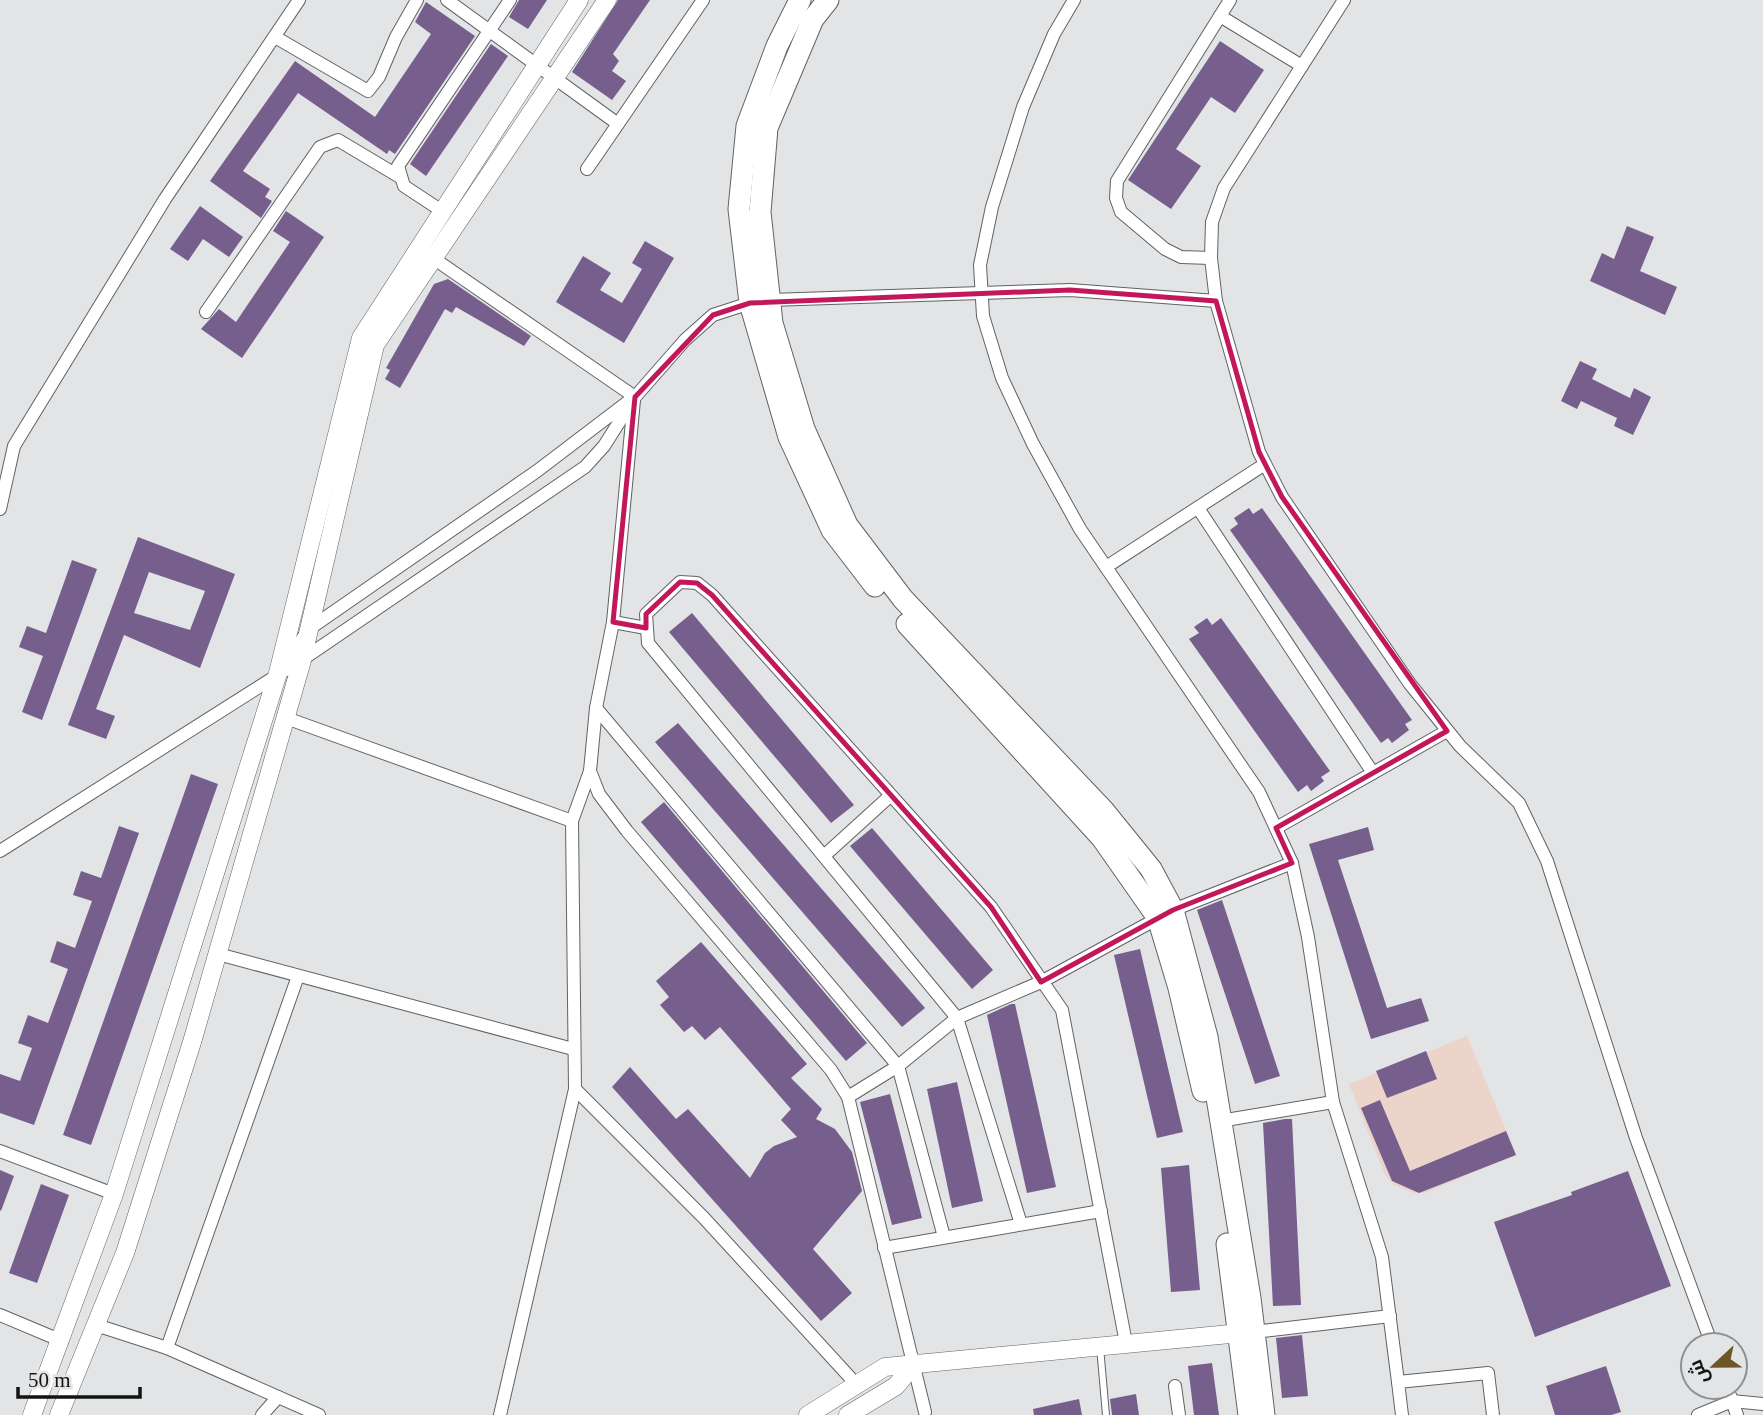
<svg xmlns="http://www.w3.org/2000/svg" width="1763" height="1415" font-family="'Times New Roman',Cairo,serif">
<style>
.education{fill:#ecd4cb}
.building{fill:#765e8d;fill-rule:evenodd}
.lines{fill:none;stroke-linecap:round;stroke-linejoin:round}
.lane-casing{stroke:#606263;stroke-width:8}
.street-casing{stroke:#606263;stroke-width:14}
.secondary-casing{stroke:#606263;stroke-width:19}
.primary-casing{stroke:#606263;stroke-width:23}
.lane{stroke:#fff;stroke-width:6}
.street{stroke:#fff;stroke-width:12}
.secondary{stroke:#fff;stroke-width:18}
.primary{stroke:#fff;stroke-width:21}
.marked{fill:none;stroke:#c2185b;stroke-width:5;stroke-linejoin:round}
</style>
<rect width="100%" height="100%" fill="#e3e4e6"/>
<path class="education" d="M1467 1036 1516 1155 1427 1192 1414 1193 1394 1185 1385 1175 1349 1084Z"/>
<g class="building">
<path d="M519 0H547L528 29 509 17Z"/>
<path d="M618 0H650L613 54 619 61 612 71 626 81 612 100 572 72Z"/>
<path d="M426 2 475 36 395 154 389 150 387 154 298 93 243 171 270 189 265 197 272 201 261 218 210 181 295 61 375 117 431 34 415 22Z"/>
<path d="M1220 41 1264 70 1235 113 1211 97 1176 149 1201 166 1171 209 1128 180Z"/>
<path d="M491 44 508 56 426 176 410 164Z"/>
<path d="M200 206 243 237 229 257 203 239 188 261 170 249Z"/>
<path d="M286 211 324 237 242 358 201 329 219 309 236 322 290 242 273 231Z"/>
<path d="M1627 226 1654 237 1640 271 1677 287 1665 315 1590 281 1602 253 1614 259Z"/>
<path d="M645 241 674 258 624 343 556 302 583 256 611 273 600 290 622 303 642 269 632 263Z"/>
<path d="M448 279 531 336 524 346 456 307 452 313 445 309 400 388 385 379 390 370 386 368 434 284Z"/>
<path d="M1580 361 1597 369 1592 379 1630 398 1634 388 1651 397 1633 435 1614 426 1617 418 1581 401 1577 409 1561 401Z"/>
<path d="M1249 508 1253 514 1262 508 1412 720 1405 724 1409 730 1392 743 1388 738 1381 743 1230 530 1238 524 1234 518Z"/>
<path d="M138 537 235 574 200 668 124 635 96 709 115 716 106 739 68 725ZM149 572 205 591 190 630 134 613Z"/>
<path d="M72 560 97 569 42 720 22 712 43 656 19 647 27 626 46 633Z"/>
<path d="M692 613 854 805 831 823 669 632Z"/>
<path d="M1207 618 1212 625 1221 618 1330 771 1321 777 1324 781 1311 791 1307 785 1298 792 1189 639 1199 633 1194 627Z"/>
<path d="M678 723 925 1008 902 1027 655 742Z"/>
<path d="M191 774 218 784 91 1145 63 1135Z"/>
<path d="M664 802 867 1043 846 1061 641 822Z"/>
<path d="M119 826 139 833 34 1125 0 1113V1074L20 1081 32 1048 18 1043 28 1015 48 1023 68 969 50 962 57 941 75 948 92 901 73 895 81 871 101 878Z"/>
<path d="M1368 827 1374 850 1338 860 1387 1008 1421 998 1429 1021 1371 1039 1309 844Z"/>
<path d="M872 828 993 970 972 989 850 846Z"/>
<path d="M1222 900 1280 1076 1255 1084 1197 910Z"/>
<path d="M701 942 807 1064 791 1078 822 1109 816 1119 835 1129 852 1152 862 1191 813 1249 852 1293 821 1321 612 1087 630 1067 676 1119 688 1109 750 1178 765 1153 774 1146 797 1137 781 1120 791 1109 720 1027 705 1040 692 1026 684 1032 660 1005 669 997 656 981Z"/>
<path d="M1140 949 1183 1132 1157 1138 1114 955Z"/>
<path d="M1011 1004H1015L1056 1187 1027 1193 987 1015Z"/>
<path d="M1426 1051 1437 1079 1387 1098 1376 1071Z"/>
<path d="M957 1082 983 1201 952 1208 927 1089Z"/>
<path d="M890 1094 922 1218 892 1225 860 1102Z"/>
<path d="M1380 1100 1410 1171 1506 1131 1516 1155 1419 1193 1392 1181 1361 1108Z"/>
<path d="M1285 1119H1292L1301 1305 1273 1306 1263 1123Z"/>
<path d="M1189 1165 1200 1290 1171 1292 1161 1168Z"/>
<path d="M0 1170 14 1176 1 1211 0 1210Z"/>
<path d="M1628 1171 1671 1286 1535 1337 1494 1222 1572 1195 1571 1192Z"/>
<path d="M41 1184 69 1195 37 1283 9 1273Z"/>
<path d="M1302 1335 1308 1396 1282 1398 1276 1338Z"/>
<path d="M1212 1363 1219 1415H1194L1188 1366Z"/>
<path d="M1606 1366 1621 1412 1611 1415H1555L1546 1386Z"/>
<path d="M1136 1394 1139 1415H1112L1110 1399Z"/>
<path d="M1079 1399 1082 1415H1034L1033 1409Z"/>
</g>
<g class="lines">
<defs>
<path id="lane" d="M1100 1347 1106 1415"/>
<g id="street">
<path d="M447 0 618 124"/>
<path d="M1074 0 1054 34 1023 107 992 207 980 265 983 316 1002 378 1033 444 1080 529 1259 792 1292 863 1308 937 1333 1102 1382 1257 1398 1382"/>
<path d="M1344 0 1224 188 1212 222 1211 258 1216 301 1259 452 1282 497 1410 684 1460 746 1519 803 1547 861 1636 1138 1712 1345"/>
<path d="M1220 16 1302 66"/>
<path d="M275 37 368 91 379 77 396 37 417 0"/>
<path d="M587 169 703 0"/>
<path d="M442 211 404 186 398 166 510 0"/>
<path d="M433 258 635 397"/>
<path d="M1211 258 1181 257 1165 249 1121 212 1116 198 1117 181 1230 0"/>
<path d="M206 312 320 147 338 140 400 177"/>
<path d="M634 400 613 622 596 708 590 771 599 794 627 831 831 1070 848 1097 925 1412"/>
<path d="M1198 508 1373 773"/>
<path d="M0 509 14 446 165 199 299 0"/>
<path d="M1106 567 1265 464"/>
<path d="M613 622 646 628"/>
<path d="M284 665 309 629 537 471 629 401"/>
<path d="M596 708 898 1066 944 1237"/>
<path d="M286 718 572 821"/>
<path d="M1276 828 1447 731"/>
<path d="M0 851 303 659 585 467 604 446 635 397 685 340 713 315 750 303 770 300 1070 290 1216 301"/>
<path d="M825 855 890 796"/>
<path d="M218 954 573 1049"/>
<path d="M575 1089 704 1218 857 1385"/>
<path d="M848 1097 898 1066 957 1018 1041 982 1173 910 1292 863"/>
<path d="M1220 1121 1333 1102"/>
<path d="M0 1151 114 1194"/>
<path d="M1021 1224 957 1018 648 643 646 614 680 582 697 583 712 595 991 907 1062 1010 1126 1343"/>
<path d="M884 1248 1101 1211"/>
<path d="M0 1315 62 1341"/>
<path d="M96 1325 167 1348 319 1415"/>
<path d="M1254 1332 1390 1316"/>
<path d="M167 1348 298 976"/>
<path d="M1175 1386 1179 1415"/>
<path d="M1727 1387 1737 1415"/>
<path d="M262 1415 278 1397"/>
<path d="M500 1415 575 1089 572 821 590 771"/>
<path d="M1402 1415 1398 1382 1488 1373 1493 1415"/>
<path d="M1698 1415 1732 1401 1763 1404"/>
</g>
<g id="secondary">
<path d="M32 1415 114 1194 278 673 361 338 579 0"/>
<path d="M59 1415 125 1253 192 1042 301 664 375 345 607 0"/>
<path d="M808 1415 885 1367 1251 1332"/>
<path d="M848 1415 896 1386 915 1363"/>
</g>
<g id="primary">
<path d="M800 0 777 46 747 126 739 209 750 303 789 437 832 530 875 586"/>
<path d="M828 0 813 19 767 128 760 212 772 323 804 429 847 525 903 599 1104 811 1151 869 1173 910 1207 1037 1250 1298 1264 1415"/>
<path d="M907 624 1102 838 1158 918 1179 988 1203 1091"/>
<path d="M1227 1244 1249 1415"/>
</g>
</defs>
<use href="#lane" class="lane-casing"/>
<use href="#street" class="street-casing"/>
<use href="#secondary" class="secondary-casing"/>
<use href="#primary" class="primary-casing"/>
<use href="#lane" class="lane"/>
<use href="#street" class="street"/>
<use href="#secondary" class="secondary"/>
<use href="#primary" class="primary"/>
</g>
<path class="marked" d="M1070 290 1216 301 1259 452 1282 497 1447 731 1276 828 1292 863 1173 910 1041 982 991 907 712 595 697 583 680 582 646 614V628L613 622 635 397 713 315 750 303Z"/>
<g transform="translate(1714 1366) rotate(248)"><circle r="33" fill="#e3e4e6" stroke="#8f9092" stroke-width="2"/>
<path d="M0-5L12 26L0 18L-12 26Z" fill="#6e5627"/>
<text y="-10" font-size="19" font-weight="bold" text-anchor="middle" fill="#121313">ش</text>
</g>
<path d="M18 1387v10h122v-10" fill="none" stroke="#121313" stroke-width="3.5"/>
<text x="28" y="1387" font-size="21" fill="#121313" stroke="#e3e4e6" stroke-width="5" paint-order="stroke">50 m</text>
</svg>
